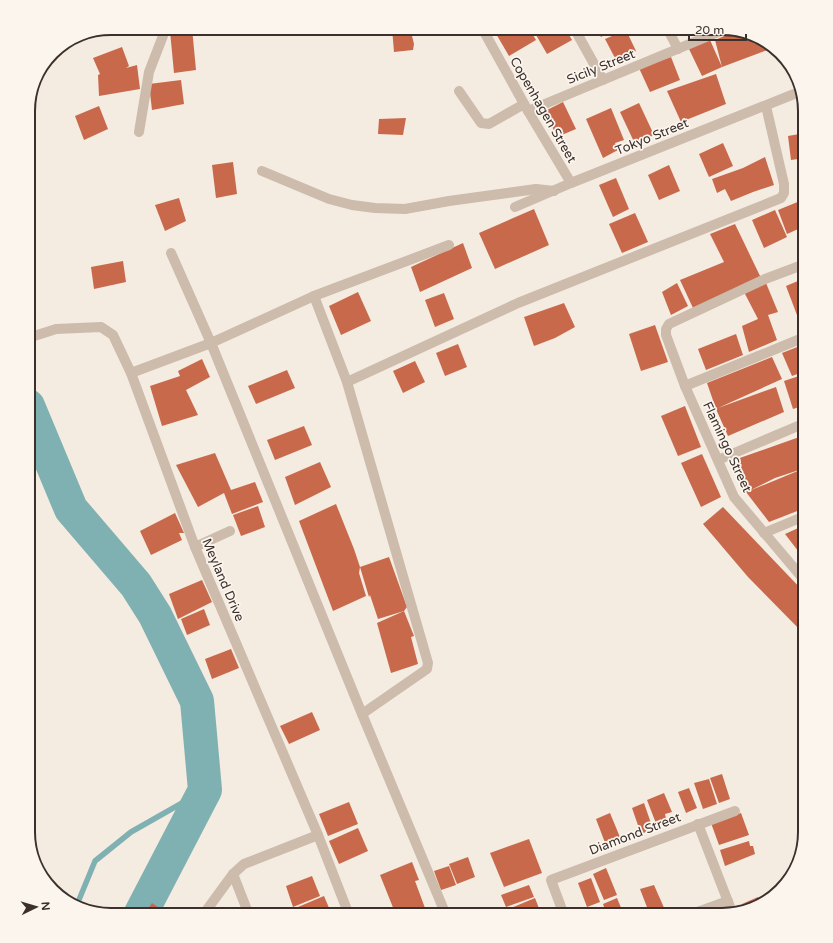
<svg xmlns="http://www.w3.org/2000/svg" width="833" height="943" font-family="'Varela Round',sans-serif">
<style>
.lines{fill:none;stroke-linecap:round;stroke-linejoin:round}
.stream{stroke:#7fb0b2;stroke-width:5.5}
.river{stroke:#7fb0b2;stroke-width:34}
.building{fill:#c8694b}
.service{stroke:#cdbbac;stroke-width:10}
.minor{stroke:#cdbbac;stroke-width:10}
.labels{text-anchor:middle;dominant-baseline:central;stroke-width:3.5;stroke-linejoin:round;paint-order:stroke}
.street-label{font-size:13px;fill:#3b302b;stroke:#fbf5ee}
.rim{fill:none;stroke:#3b302b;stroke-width:2}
</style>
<rect width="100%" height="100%" fill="#f4ebe1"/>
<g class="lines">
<path class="stream" d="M76 907 95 861 131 832 205 790"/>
<path class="river" d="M28 406 71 509 136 585 155 615 197 701 205 790 140 915"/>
</g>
<g class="building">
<path d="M192 28 196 70 174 73 170 31Z"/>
<path d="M392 28H410L414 44 413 50 394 52Z"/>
<path d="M503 28H529L536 40 509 56 495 32Z"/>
<path d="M532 28H565L572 40 547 54Z"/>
<path d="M596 28H617L601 37Z"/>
<path d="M626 30 636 51 616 60 605 39Z"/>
<path d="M736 31 759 37 773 48 722 67 702 76 689 49 710 40 722 67 715 40Z"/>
<path d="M122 47 129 66 126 68 137 65 140 89 99 96 98 75 100 74 93 58Z"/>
<path d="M671 57 680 80 650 92 639 68Z"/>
<path d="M716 74 726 104 681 122 667 91Z"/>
<path d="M181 80 184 104 152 110 149 84Z"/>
<path d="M563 102 576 129 557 137 545 111Z"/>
<path d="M639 103 654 135 635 144 620 112Z"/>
<path d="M99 106 108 129 84 140 75 116Z"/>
<path d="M611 108 624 140 615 143 618 150 603 158 586 119Z"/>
<path d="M406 118 403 135 378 134 379 119Z"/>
<path d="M805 133V158L791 160 788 136Z"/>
<path d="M723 143 733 166 709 177 699 154Z"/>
<path d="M765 157 774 185 753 192 731 201 725 189 717 193 712 179 743 168Z"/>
<path d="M233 162 237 194 216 198 212 165Z"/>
<path d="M669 165 680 191 659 200 648 175Z"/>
<path d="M616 178 629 209 613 217 599 185Z"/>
<path d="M179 198 186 221 165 231 155 205Z"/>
<path d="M800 201 805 213V226L787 234 778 210Z"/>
<path d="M534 209 549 245 495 269 479 233Z"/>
<path d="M775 210 787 237 764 248 752 220Z"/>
<path d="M635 213 648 242 622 253 609 224Z"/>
<path d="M735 224 761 278 693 308 680 280 724 262 710 234Z"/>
<path d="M463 243 472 268 420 292 411 267Z"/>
<path d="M123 261 126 282 94 289 91 267Z"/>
<path d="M805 278V330L803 331 786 286Z"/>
<path d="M677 283 688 306 671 315 662 292Z"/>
<path d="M766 283 778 312 768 315 777 340 749 352 742 326 758 319 744 292Z"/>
<path d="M358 292 371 321 341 335 329 306Z"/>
<path d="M444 293 454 319 435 327 425 300Z"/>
<path d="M564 303 575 327 555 338 534 346 524 317Z"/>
<path d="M655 325 668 362 641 371 629 334Z"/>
<path d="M736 334 743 355 706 370 698 349Z"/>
<path d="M458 344 467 367 445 376 436 353Z"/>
<path d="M805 344V371L792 376 782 353Z"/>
<path d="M772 357 782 379 718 408 776 387 784 412 728 436 716 409 707 383Z"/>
<path d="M202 359 210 377 186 390 198 415 162 426 150 386 180 376 178 371Z"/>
<path d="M415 361 425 382 403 393 393 371Z"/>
<path d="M287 370 295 388 256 404 248 386Z"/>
<path d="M805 374V405L793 409 784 381Z"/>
<path d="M685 406 701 447 678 456 661 416Z"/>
<path d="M304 426 312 445 275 460 267 440Z"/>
<path d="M805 435V468L775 478 749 491 805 468V508L769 522 746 492 734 460Z"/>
<path d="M215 453 231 490 255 482 263 502 232 514 224 493 198 507 176 465Z"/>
<path d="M702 454 721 497 701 507 681 463Z"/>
<path d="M320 462 331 487 295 505 285 477Z"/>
<path d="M336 504 354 549 360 567 389 557 407 607 404 611 378 619 370 595 369 597 360 567 359 573 366 596 333 611 299 521Z"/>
<path d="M258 506 265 527 241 536 233 515Z"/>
<path d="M723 507 805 593V635L748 577 703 524Z"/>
<path d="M175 513 184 533H179L182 540 151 555 140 531Z"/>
<path d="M805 525V560L785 534Z"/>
<path d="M202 580 212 602 178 619 169 594Z"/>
<path d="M204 609 210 625 187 635 181 619Z"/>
<path d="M404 611 414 636 411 637 418 664 391 673 377 623Z"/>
<path d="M231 649 239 668 212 679 205 659Z"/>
<path d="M312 712 320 730 289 744 280 726Z"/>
<path d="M722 774 730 799 719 803 710 778Z"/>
<path d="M709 779 717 804 703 809 694 783Z"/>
<path d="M689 788 697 808 686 813 678 792Z"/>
<path d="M664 793 672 812 665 814 667 823 657 826 647 800Z"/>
<path d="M349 802 358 824 328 836 319 814Z"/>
<path d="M644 803 653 829 641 834 632 808Z"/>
<path d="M610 813 622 842 607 848 596 819Z"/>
<path d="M741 813 749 835 719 845 711 823Z"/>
<path d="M358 828 368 851 339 864 329 841Z"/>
<path d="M529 839 542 873 504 887 490 853Z"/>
<path d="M749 841 750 846H753L755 854 725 866 720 850Z"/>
<path d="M468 857 475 877 457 884 449 864Z"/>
<path d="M412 862 419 880 415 881 425 908 406 915H396L380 875Z"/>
<path d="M449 866 456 885 441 890 434 871Z"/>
<path d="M606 868 617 895 604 900 593 874Z"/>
<path d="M312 876 320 896 293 907 286 886Z"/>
<path d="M591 878 600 902 587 907 578 883Z"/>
<path d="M529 885 534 897 506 907 501 895Z"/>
<path d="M654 885 665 910 650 915 640 889Z"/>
<path d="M324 896 332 915H279Z"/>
<path d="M758 897 760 902 743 908 742 904Z"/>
<path d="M535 898 540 911 529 915H508L506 910Z"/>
<path d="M617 898 624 915H607L603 904Z"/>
<path d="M152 903 169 915H144Z"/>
<path d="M602 907 605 915H590L589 912Z"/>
</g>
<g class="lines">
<g class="service">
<path d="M262 171 329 199 352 205 375 208 405 209 449 201 536 189 554 191"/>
<path d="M195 547 230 531"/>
</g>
<g class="minor">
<path d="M482 28 528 111 571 183"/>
<path d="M574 28 603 80"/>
<path d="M667 28 678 49"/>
<path d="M459 91 481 123 489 124 524 104"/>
<path d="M528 111 728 28"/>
<path d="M139 132 149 72 166 28"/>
<path d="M515 207 571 183 799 92"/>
<path d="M171 253 211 343 362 714 446 915"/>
<path d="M805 264 765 279 669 324 666 329V335L685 386 734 497 805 581"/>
<path d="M314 296 347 382 428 663 427 669 362 714"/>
<path d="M28 338 56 329 101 327 113 335 131 373 195 547 318 835 349 915"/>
<path d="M131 373 211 343 314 296 449 245"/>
<path d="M347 382 518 303 781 198 784 193V184L766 106"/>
<path d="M685 386 805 337"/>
<path d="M718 460 805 423"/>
<path d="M764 533 805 516"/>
<path d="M698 824 732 912"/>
<path d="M233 874 249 915"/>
<path d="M203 915 233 874 244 864 318 835"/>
<path d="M564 915 551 880 735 811"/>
<path d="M689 915 728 901"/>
</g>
</g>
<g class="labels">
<g class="street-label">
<text transform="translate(601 67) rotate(-22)">Sicily Street</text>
<text transform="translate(543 110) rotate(60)">Copenhagen Street</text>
<text transform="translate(652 137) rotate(-22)">Tokyo Street</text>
<text transform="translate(727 447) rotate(65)">Flamingo Street</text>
<text transform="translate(223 580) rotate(67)">Meyland Drive</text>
<text transform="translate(635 834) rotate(-21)">Diamond Street</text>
</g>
</g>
<path d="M0 0H833V943H0ZM111 35H722A76 76 0 0 1 798 111V832A76 76 0 0 1 722 908H111A76 76 0 0 1 35 832V111A76 76 0 0 1 111 35Z" fill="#fbf5ee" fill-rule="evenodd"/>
<path class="rim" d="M111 35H722A76 76 0 0 1 798 111V832A76 76 0 0 1 722 908H111A76 76 0 0 1 35 832V111A76 76 0 0 1 111 35Z"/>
<g transform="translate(36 907) rotate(85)" stroke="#fbf5ee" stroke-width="3" paint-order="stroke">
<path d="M0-3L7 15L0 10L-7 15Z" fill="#3b302b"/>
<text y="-6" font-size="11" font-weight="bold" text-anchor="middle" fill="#3b302b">N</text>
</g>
<path d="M689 34v6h57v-6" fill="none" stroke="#3b302b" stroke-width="2"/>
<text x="695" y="34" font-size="12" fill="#3b302b" stroke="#fbf5ee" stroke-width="3" paint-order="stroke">20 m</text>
</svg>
